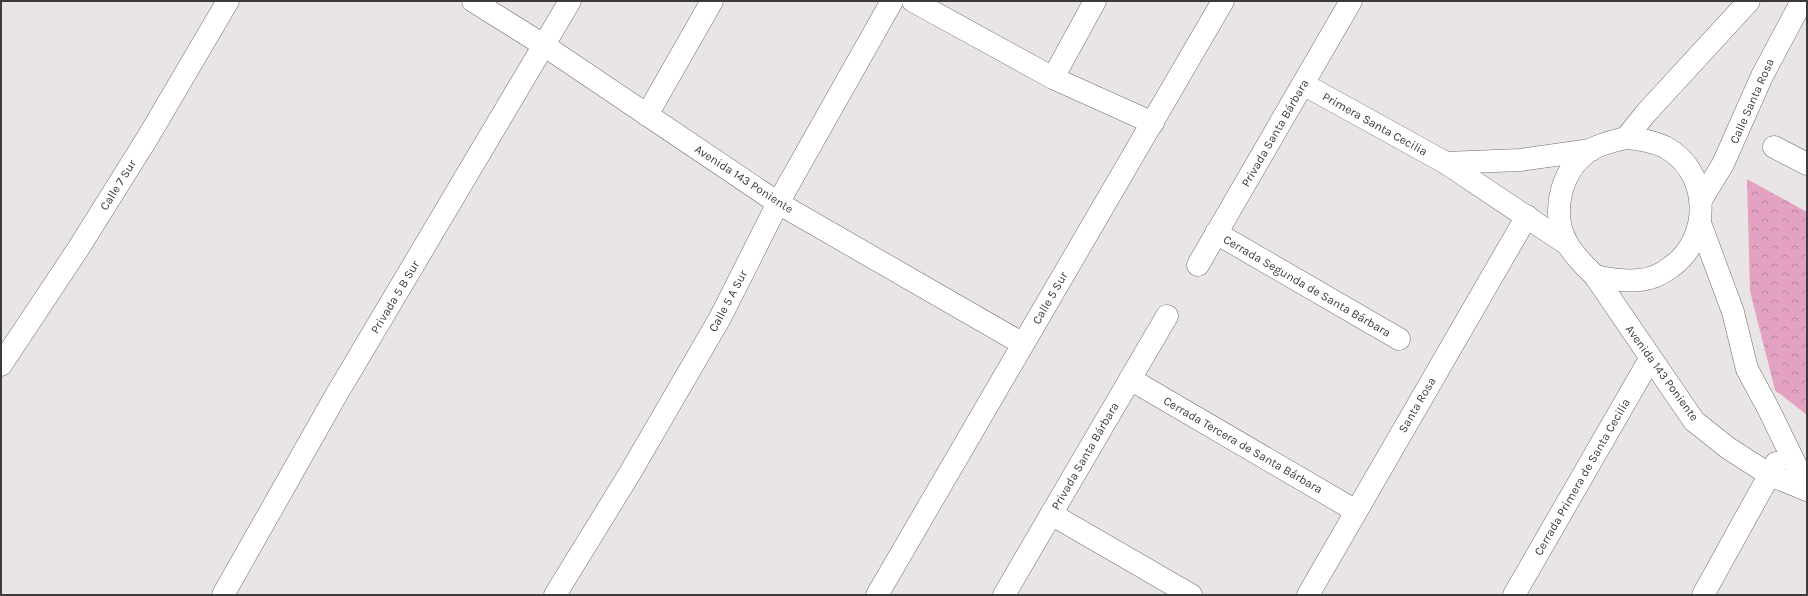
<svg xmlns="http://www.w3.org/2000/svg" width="1808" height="596" font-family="Karla,sans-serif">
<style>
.park{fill:url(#park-crowns)}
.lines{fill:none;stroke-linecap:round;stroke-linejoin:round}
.street-casing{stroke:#726d6f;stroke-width:23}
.street{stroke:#fff;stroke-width:22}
.labels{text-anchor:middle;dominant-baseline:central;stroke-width:4;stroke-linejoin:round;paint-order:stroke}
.street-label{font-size:12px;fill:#3c3a3b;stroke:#fff}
</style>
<defs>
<pattern id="park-crowns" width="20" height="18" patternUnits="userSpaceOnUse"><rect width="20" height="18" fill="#e3a2c2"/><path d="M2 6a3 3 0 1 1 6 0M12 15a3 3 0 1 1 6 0" fill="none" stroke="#b9859f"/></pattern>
</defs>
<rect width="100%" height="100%" fill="#e9e4e6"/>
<path class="park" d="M1747 179 1807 212V415L1775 390 1750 291Z"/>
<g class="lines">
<defs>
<g id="street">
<path d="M473 1 545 46 778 203 1023 344"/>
<path d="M913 1 1053 78 1153 123"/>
<path d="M1053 78 1095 1"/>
<path d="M1303 84 1446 163 1567 244"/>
<path d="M647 115 712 1"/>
<path d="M1626 138C1640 139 1652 141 1665 147 1711 172 1712 238 1671 267 1662 274 1651 279 1640 280 1625 282 1609 279 1595 276 1585 266 1574 256 1567 243 1550 212 1561 168 1592 149 1603 143 1614 141 1626 138Z"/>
<path d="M1626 138 1646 113 1749 1"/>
<path d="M1774 147 1807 164"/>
<path d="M1446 163 1520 160 1591 150"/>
<path d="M1701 200 1723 164 1762 76 1802 1"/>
<path d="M1700 223 1733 312 1747 369 1768 408 1807 488"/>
<path d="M1216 233 1399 339"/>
<path d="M1198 265 1351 1"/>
<path d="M1595 276 1694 421 1728 448 1770 475 1807 490"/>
<path d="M1 365 78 249 148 137 228 1"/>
<path d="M1130 379 1356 511"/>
<path d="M1051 514 1191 595"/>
<path d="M223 595 335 397 570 1"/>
<path d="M555 595 630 473 720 318 778 203 892 1"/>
<path d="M877 595 1223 1"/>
<path d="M1004 595 1167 316"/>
<path d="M1308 595 1527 216"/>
<path d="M1514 595 1650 359"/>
<path d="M1703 595 1776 463"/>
</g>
</defs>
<use href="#street" class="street-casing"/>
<use href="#street" class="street"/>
</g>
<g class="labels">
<g class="street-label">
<text transform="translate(1752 101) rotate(-66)">Calle Santa Rosa</text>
<text transform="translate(1375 124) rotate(29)">Primera Santa Cecilia</text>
<text transform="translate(1275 133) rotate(-60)">Privada Santa Bárbara</text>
<text transform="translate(744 179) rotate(33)">Avenida 143 Poniente</text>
<text transform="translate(118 185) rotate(-58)">Calle 7 Sur</text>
<text transform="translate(1307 286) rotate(30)">Cerrada Segunda de Santa Bárbara</text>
<text transform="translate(395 297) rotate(-59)">Privada 5 B Sur</text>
<text transform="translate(1050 298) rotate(-60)">Calle 5 Sur</text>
<text transform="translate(728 301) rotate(-62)">Calle 5 A Sur</text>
<text transform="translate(1662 373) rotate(54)">Avenida 143 Poniente</text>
<text transform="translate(1417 405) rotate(-60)">Santa Rosa</text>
<text transform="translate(1243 445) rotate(30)">Cerrada Tercera de Santa Bárbara</text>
<text transform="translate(1085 456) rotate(-60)">Privada Santa Bárbara</text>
<text transform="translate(1582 477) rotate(-60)">Cerrada Primera de Santa Cecilia</text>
</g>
</g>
<rect width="1808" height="596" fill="none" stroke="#3c3a3b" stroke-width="4"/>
</svg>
